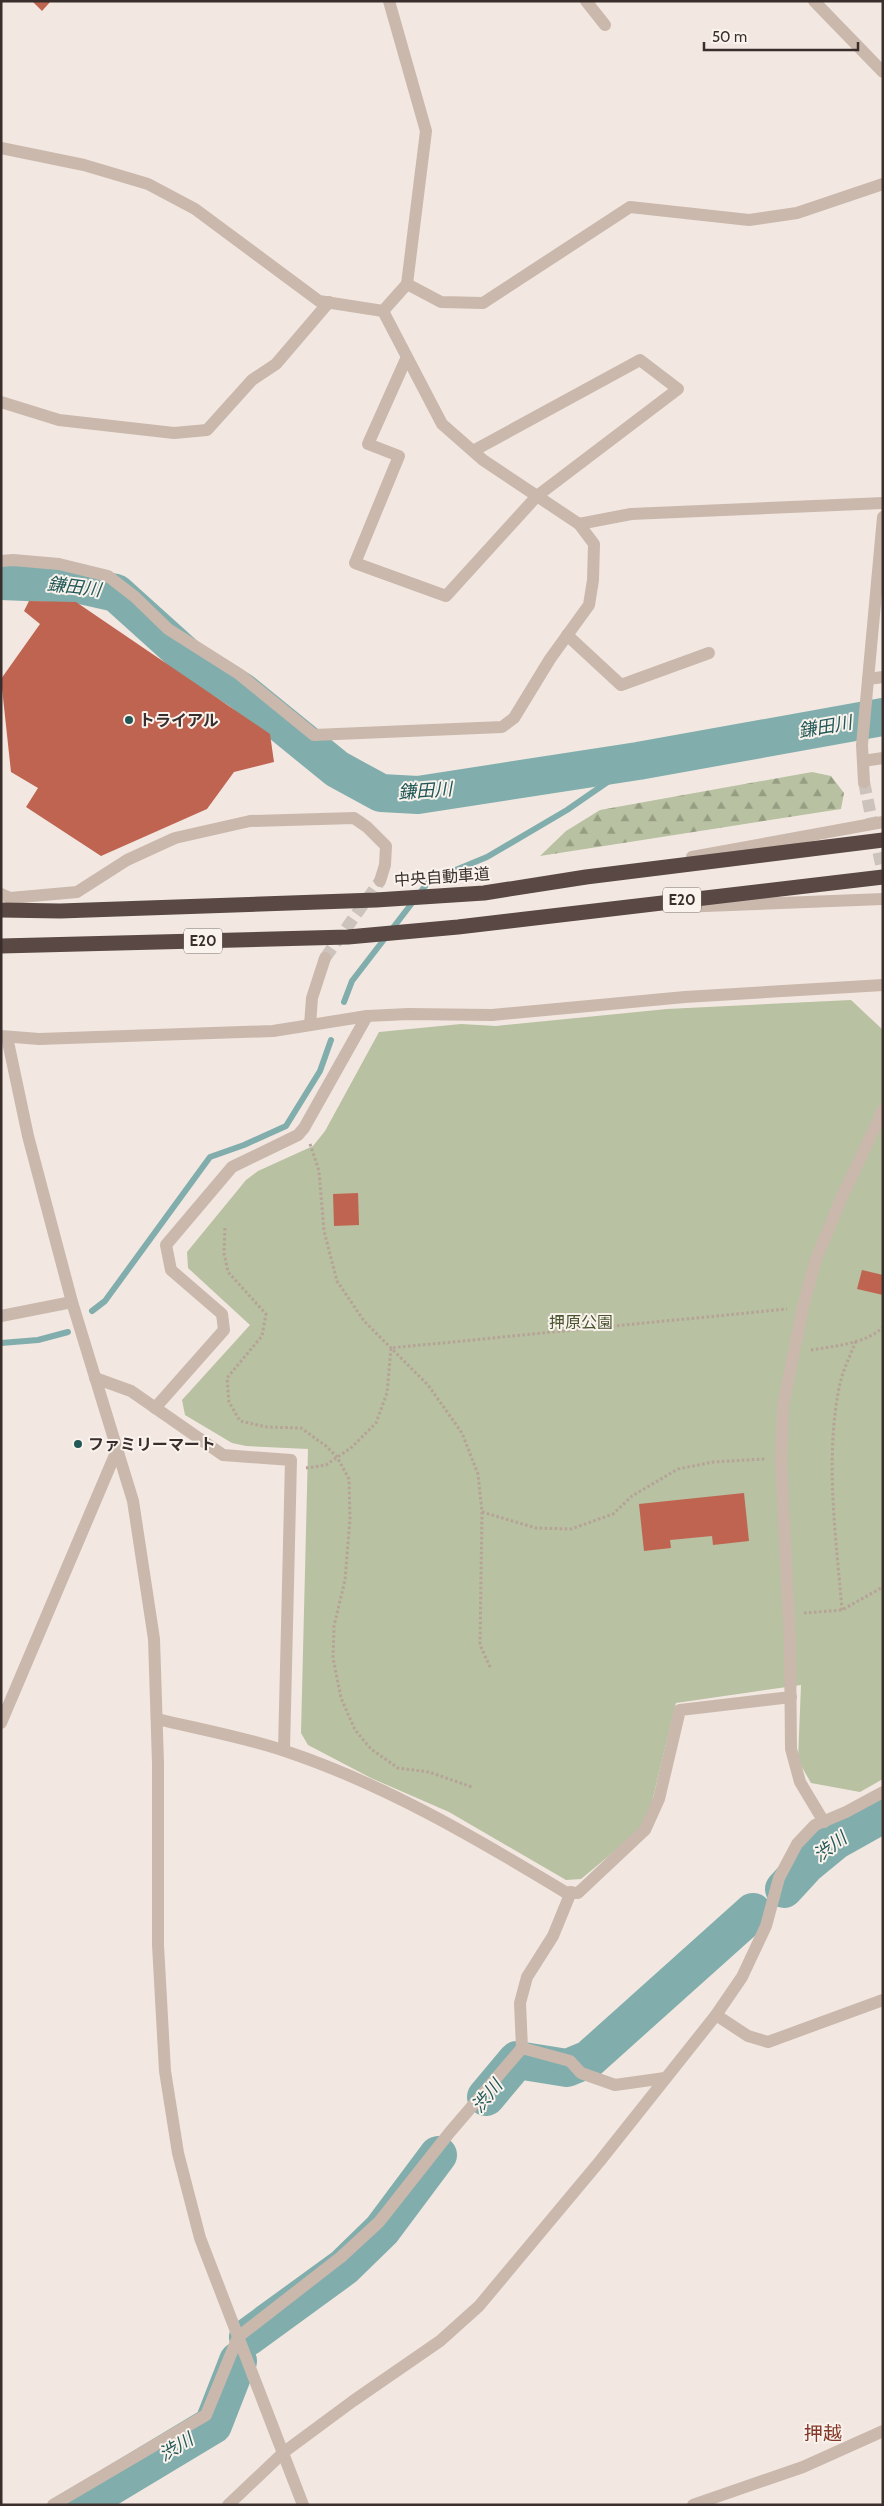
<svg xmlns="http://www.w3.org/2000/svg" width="884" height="2506" font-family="Cabin,'Noto Sans JP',sans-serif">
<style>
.forest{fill:url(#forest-firs)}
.green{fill:#b8c1a1}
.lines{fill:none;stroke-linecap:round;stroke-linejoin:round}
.stream{stroke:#81aeac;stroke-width:6}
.river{stroke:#81aeac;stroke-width:38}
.building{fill:#bf6451}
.minor-tunnel{stroke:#cdc3bd;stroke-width:12;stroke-dasharray:12 6;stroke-linecap:butt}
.path{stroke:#b6a297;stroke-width:3;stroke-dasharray:2.5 2.5;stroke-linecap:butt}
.minor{stroke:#cab8ad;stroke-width:12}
.highway{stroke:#594843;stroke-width:15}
.poi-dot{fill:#225857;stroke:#faf3ed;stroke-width:2}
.labels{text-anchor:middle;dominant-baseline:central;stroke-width:4;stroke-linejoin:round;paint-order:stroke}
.shield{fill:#faf3ed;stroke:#736965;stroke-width:1}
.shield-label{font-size:15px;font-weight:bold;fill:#392e2b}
.poi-label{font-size:16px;font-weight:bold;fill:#392e2b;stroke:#faf3ed;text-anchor:start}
.street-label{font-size:16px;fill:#392e2b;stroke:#faf3ed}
.park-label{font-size:16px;fill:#4b5630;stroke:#faf3ed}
.water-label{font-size:18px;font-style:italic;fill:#225857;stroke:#faf3ed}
.quarter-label{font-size:19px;fill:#833728;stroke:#faf3ed}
</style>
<defs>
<pattern id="forest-firs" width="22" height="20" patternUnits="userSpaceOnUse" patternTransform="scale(1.25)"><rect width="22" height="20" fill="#b8c1a1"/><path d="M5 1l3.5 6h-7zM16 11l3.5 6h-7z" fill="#979d83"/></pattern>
</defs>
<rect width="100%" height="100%" fill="#f2e8e1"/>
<path class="forest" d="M812 772 831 776 844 793 841 809 540 856 566 831 600 810Z"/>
<path class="green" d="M851 1000 883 1030V1779L860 1792 811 1783 798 1760 801 1685 676 1703 651 1806 640 1830 581 1879 566 1880 449 1812 371 1778 308 1745 301 1733 308 1449 246 1446 232 1443 185 1415 182 1400 250 1325 188 1268 187 1252 246 1180 258 1171 313 1146 325 1131 379 1032 461 1024 496 1026 667 1009Z"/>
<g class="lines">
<g class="stream">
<path d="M344 1002 352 981 429 881 487 857 567 810 638 761"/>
<path d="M92 1311 105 1301 210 1157 244 1145 286 1126 320 1071 331 1040"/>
<path d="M1 1343 38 1340 68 1332"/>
</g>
<g class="river">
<path d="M1 581 76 584 116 593 187 657 241 691 337 769 381 793 418 795 638 761 883 717"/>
<path d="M784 1889 807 1864 835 1841 883 1814"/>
<path d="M486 2097 517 2060 567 2068 589 2059 753 1912"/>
<path d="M248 2337 344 2267 382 2230 438 2155"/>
<path d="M80 2505 213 2425 238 2361"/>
</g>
</g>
<g class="building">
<path d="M32 1H51L42 11Z"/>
<path d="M29 601 76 602 270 734 274 762 234 772 207 809 101 856 26 807 38 788 11 772 1 679 40 624 24 611Z"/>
<path d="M358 1193 359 1225 334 1226 333 1194Z"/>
<path d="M862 1270 883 1275V1295L857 1289Z"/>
<path d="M744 1493 749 1541 713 1545 712 1536 670 1540 671 1548 644 1551 639 1504Z"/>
</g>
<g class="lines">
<g class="minor-tunnel">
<path d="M864 782 883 874"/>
<path d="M325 958 380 881"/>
</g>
<g class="path">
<path d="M310 1144 319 1171 324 1231 337 1281 364 1321 428 1385 462 1433 478 1474 482 1512 480 1645 491 1669"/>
<path d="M225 1228 224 1253 228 1272 266 1314 262 1336 227 1378 229 1402 240 1421 267 1427 301 1428 326 1446 337 1457 349 1479 350 1519 345 1580 334 1626 333 1658 341 1698 355 1730 371 1749 398 1768 429 1772 472 1787"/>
<path d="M811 1350C833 1346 866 1344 883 1327"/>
<path d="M306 1468 326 1465 352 1447 376 1423 387 1393 391 1348 787 1309"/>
<path d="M482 1512 536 1528 571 1529 613 1514 632 1496 678 1469 713 1462 765 1459"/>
<path d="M842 1610C836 1537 825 1460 839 1388 842 1372 850 1356 856 1341"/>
<path d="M804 1613 842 1610 883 1587"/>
</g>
<g class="minor">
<path d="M586 1 605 25"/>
<path d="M814 1 883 72"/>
<path d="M1 148 84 165 148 184 195 209 319 301 383 311 442 424 483 460 579 524 631 514 883 503"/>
<path d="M407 284 441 302 483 303 630 207 749 220 797 213 883 184"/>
<path d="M383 311 407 284 426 131 389 1"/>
<path d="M406 359 368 444 399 456 355 563 446 596 537 496 678 389 640 360 473 451"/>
<path d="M1 402 59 420 174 433 207 430 252 380 276 364 329 302"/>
<path d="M1 561 13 560 59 564 108 576 135 597 168 629 239 674 314 735 502 727 514 718 550 659 589 605 593 580 594 544 579 524"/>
<path d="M567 635 621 685 709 653"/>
<path d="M868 679 883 677"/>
<path d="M863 761 883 758"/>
<path d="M864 782 862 745 883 517"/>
<path d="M692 857 883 822"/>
<path d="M1 894 10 898 77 892 127 860 175 838 250 821 354 818 367 827 386 846 385 865 380 881"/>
<path d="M680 907 883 899"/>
<path d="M310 1025 312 998 325 958"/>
<path d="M1 1036 39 1039 273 1031 367 1016 408 1014 492 1015 685 997 883 985"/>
<path d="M7 1037 28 1136 72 1302 133 1501 154 1639 158 1763V1945L165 2071 178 2153 200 2238 303 2505"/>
<path d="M1 1316 72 1302"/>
<path d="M95 1378 131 1391 223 1455 291 1460 284 1750"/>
<path d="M155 1408 224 1330 222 1314 171 1270 166 1245 232 1167 298 1135 304 1128 367 1016"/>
<path d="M157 1719C199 1729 244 1737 285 1751 384 1784 476 1838 565 1892L578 1893 645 1830 659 1799 680 1710 791 1697"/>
<path d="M1 1723 117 1450"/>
<path d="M824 1822 800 1782 791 1749 790 1644 781 1459 783 1406 803 1307 815 1262 840 1201 883 1110"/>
<path d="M716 2015 748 2036 768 2042 883 2000"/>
<path d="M522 2048 520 2003 527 1977 553 1936 571 1892"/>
<path d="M53 2505 206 2415 238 2337 341 2257 379 2222 450 2132 522 2048 570 2061 581 2073 615 2085 665 2078"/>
<path d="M228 2505 284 2452 353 2401 440 2341 479 2306 600 2161 716 2015 742 1977 766 1926 779 1878 797 1844 815 1825 846 1812 883 1792"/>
<path d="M693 2505 803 2467 883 2431"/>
</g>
<g class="highway">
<path d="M1 910 60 911 376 900 484 893 586 877 883 840"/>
<path d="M1 946 348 937 458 927 883 877"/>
</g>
</g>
<g class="poi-dot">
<circle cx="129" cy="720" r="5"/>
<circle cx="78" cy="1444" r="5"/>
</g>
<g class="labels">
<g class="shield">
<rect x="663" y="887.5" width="38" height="25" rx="4"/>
<rect x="184" y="928.5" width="38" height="25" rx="4"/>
</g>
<g class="shield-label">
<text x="682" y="900">E20</text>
<text x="203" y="941">E20</text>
</g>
<g class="poi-label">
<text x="139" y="720">トライアル</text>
<text x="88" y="1444">ファミリーマート</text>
</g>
<g class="street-label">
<text transform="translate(442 877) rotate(-4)">中央自動車道</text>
</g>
<g class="park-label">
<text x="581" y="1322">押原公園</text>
</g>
<g class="water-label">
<text transform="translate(74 587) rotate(7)">鎌田川</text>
<text transform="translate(825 727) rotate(-10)">鎌田川</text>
<text transform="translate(425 791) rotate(-4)">鎌田川</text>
<text transform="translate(830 1847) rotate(-36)">渋川</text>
<text transform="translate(487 2096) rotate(-50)">渋川</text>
<text transform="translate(176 2447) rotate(-31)">渋川</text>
</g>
<g class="quarter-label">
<text x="823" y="2433">押越</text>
</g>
</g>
<rect width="884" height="2506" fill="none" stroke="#392e2b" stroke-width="5"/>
<path d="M704 42v8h154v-8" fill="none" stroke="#392e2b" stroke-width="2.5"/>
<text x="712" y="42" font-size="15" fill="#392e2b" stroke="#faf3ed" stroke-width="4" paint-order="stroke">50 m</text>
</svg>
